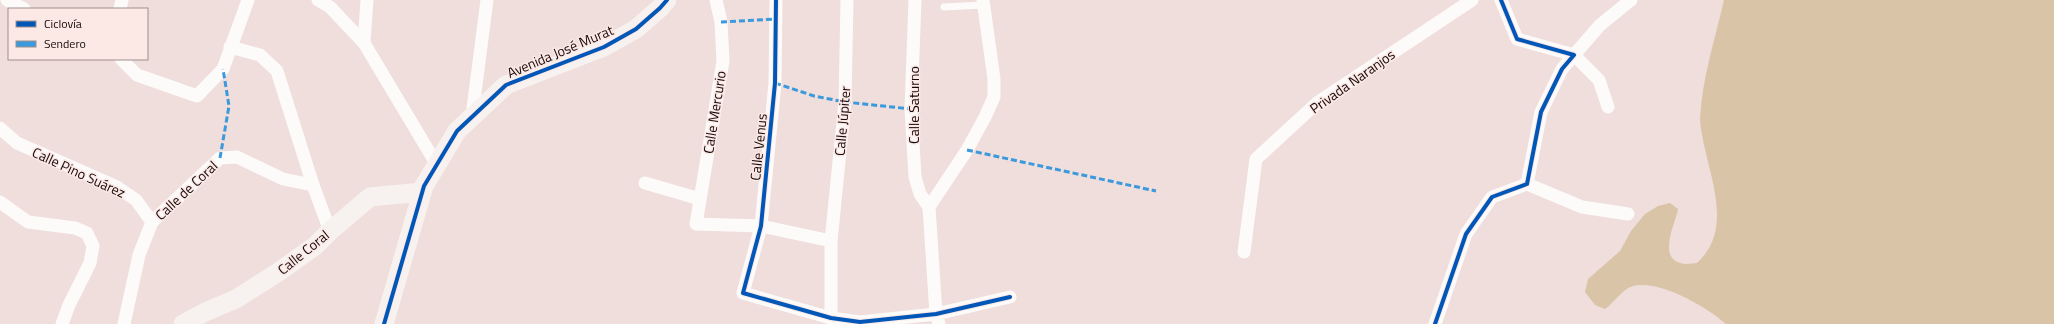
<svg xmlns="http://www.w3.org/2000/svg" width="2054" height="324" font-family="'Titillium Web',sans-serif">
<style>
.forest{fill:#dac4a7}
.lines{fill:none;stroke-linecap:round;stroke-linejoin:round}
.lane{stroke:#fdfafa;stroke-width:7}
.street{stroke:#fdfafa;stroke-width:13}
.secondary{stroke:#f7f2f0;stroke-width:19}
.quiet{stroke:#3b99dd;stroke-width:3;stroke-dasharray:6 3;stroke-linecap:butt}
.cycleway-casing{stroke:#fce8e5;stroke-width:6}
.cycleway{stroke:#0057b8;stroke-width:4}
.labels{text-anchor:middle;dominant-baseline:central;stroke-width:3;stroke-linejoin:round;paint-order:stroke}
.street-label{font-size:14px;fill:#130908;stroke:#fce8e5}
</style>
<rect width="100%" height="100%" fill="#efdedb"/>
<path class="forest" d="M1724 0H2054V324H1726C1707 307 1659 279 1633 286 1621 290 1615 302 1605 309L1595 305 1585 292 1588 279 1620 251 1631 231 1645 214 1658 206 1670 203 1678 209C1676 222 1657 258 1681 263 1685 265 1692 263 1697 263 1733 230 1711 181 1703 140 1702 133 1700 126 1700 119 1702 79 1715 39 1724 0Z"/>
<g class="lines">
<path class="lane" d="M944 7 983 5"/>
<g class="street">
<path d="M7 0 24 9"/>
<path d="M318 0 330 7 364 43 437 165"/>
<path d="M716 0 721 22 723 61 696 224 761 226 831 241"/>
<path d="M776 0 775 83 761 226 743 293 831 318 860 322 936 314 1010 297"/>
<path d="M915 0 911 109 915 177 920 194 929 207"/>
<path d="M120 9 122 0"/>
<path d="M364 43 367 0"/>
<path d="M230 47 260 55 277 71 313 185 330 231"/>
<path d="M121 59 137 75 197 96 223 69 248 0"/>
<path d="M1608 107 1599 80 1574 55 1600 25 1631 0"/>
<path d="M472 116 487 0"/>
<path d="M0 128 17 143 117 187 136 200 152 222"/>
<path d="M645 183 700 199"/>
<path d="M1527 184 1582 207 1628 214"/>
<path d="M0 202 28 222 75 228 87 233 93 246 90 263 69 305 62 324"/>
<path d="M1244 252 1256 159 1317 103 1472 0"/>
<path d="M831 318V241L845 102 847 0"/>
<path d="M124 324 139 255 152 222 220 158 237 157 283 179 313 185"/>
<path d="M939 324 936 314 929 207 967 150 985 117 994 97V79L983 0"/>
<path d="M1435 324 1466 234 1492 197 1527 184 1541 112 1562 69 1574 55 1517 39 1501 0"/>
</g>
<g class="secondary">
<path d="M183 324 205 312 236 299 277 273 315 246 330 231 370 197 422 192"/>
<path d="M384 324 424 186 457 131 506 85 604 47 636 29 660 8 667 0"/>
</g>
<g class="quiet">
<path d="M721 22 775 19"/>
<path d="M775 83 814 96 845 102 911 109"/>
<path d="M967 150 1156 191"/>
<path d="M220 158 229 106 223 69"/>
</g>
<defs>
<g id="cycleway">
<path d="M776 0 775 83 761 226 743 293 831 318 860 322 936 314 1010 297"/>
<path d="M384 324 424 186 457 131 506 85 604 47 636 29 660 8 667 0"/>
<path d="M1435 324 1466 234 1492 197 1527 184 1541 112 1562 69 1574 55 1517 39 1501 0"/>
</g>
</defs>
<use href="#cycleway" class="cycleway-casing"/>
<use href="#cycleway" class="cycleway"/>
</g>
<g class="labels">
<g class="street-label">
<text transform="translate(560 51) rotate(-23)">Avenida José Murat</text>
<text transform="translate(1352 81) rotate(-35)">Privada Naranjos</text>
<text transform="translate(913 105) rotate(-90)">Calle Saturno</text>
<text transform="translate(714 112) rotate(-81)">Calle Mercurio</text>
<text transform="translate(842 121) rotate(-85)">Calle Júpiter</text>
<text transform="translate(758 147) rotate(-84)">Calle Venus</text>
<text transform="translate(79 172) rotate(25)">Calle Pino Suárez</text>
<text transform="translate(186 190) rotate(-43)">Calle de Coral</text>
<text transform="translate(303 252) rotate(-39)">Calle Coral</text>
</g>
</g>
<rect x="8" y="8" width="140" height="52" fill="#fce8e5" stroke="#9f8f8d"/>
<rect x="16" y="21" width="20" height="6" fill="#0057b8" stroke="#9f8f8d"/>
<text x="44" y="28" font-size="12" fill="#130908">Ciclovía</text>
<rect x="16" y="41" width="20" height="6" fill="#3b99dd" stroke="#9f8f8d"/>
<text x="44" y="48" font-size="12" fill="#130908">Sendero</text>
</svg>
